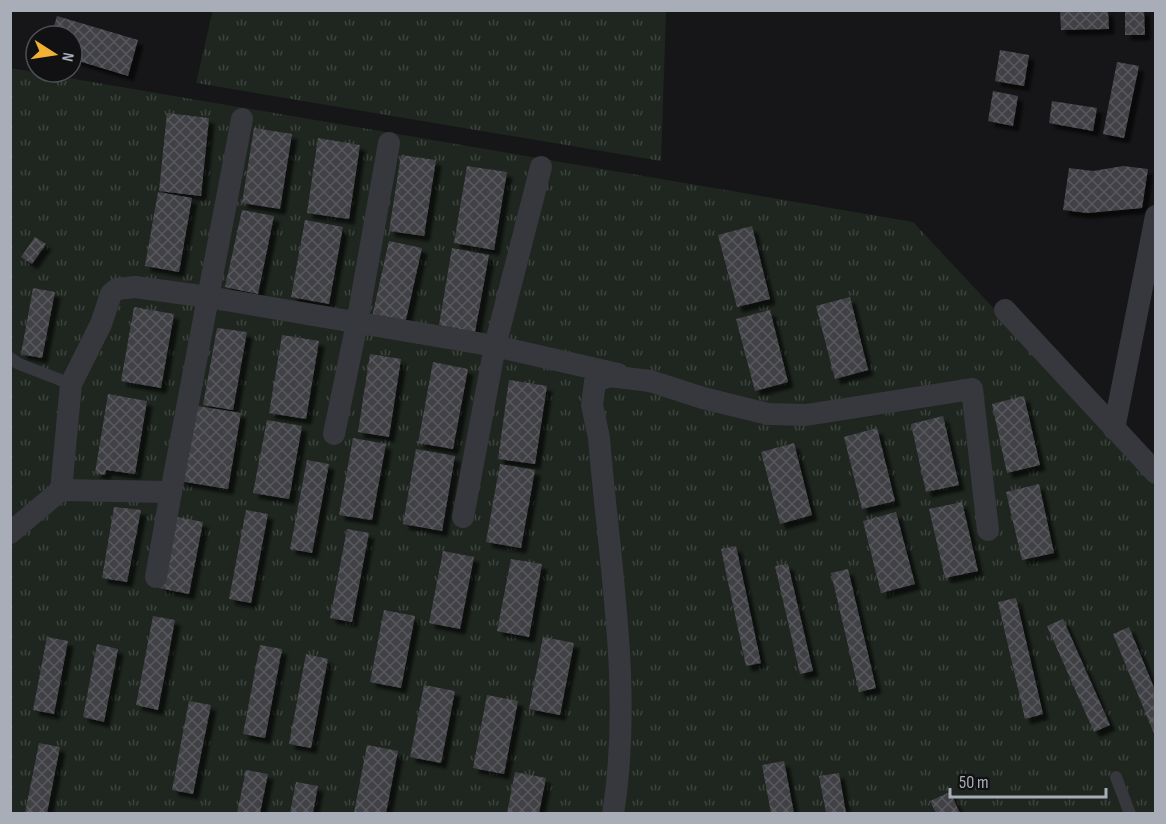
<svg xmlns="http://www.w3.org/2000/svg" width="1166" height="824" font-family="'Sofia Sans Condensed',sans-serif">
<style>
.grass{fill:url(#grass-tufts)}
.building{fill:url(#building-cross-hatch);filter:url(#shadow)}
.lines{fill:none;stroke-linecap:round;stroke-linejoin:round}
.service{stroke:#37383d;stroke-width:12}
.minor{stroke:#37383d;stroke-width:22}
</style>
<defs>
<pattern id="grass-tufts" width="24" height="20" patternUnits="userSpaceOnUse" patternTransform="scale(1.5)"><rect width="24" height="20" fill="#1e261f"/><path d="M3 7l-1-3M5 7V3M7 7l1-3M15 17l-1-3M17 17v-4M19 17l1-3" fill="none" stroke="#3c433d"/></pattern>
<pattern id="building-cross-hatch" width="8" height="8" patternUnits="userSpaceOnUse" patternTransform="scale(1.5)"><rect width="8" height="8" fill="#404145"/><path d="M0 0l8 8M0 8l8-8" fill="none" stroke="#595a5e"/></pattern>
<filter id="shadow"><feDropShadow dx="5.5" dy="5.5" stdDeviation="1.5" flood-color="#0009"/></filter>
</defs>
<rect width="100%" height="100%" fill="#161618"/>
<g class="grass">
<path d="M213 10 666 11 661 161 196 83Z"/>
<path d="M10 68 913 222 1155 481V813H11Z"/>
</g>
<g class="building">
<path d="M1060 10H1108L1109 29 1061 30Z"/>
<path d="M1125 10H1144L1145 35H1125Z"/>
<path d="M57 16 138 40 128 76 72 59V36H51Z"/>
<path d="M1000 50 1029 55 1024 86 995 81Z"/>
<path d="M1117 62 1139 66 1124 138 1103 134Z"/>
<path d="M993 91 1018 96 1013 126 988 121Z"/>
<path d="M1052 101 1097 108 1093 131 1049 123Z"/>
<path d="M167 113 209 118 201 196 159 191Z"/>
<path d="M254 128 292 134 280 209 242 203Z"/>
<path d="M318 138 360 145 349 219 307 213Z"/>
<path d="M401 155 436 160 424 236 389 231Z"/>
<path d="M467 166 507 172 494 250 454 243Z"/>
<path d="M1123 166 1148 169 1142 208 1087 213 1063 210 1069 168 1093 171Z"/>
<path d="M158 192 192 198 179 272 145 266Z"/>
<path d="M242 210 274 216 258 294 225 287Z"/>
<path d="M305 220 343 227 329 304 291 297Z"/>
<path d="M752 226 770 299 737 307 718 235Z"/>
<path d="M35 237 46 244 32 264 21 257Z"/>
<path d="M389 241 422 248 405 324 372 317Z"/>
<path d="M452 248 489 255 475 332 439 325Z"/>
<path d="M33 288 55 292 42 358 21 354Z"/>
<path d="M850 297 868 370 835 379 816 306Z"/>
<path d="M134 307 174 314 161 388 121 381Z"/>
<path d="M770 310 788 382 755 391 736 319Z"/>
<path d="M217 328 247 332 233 410 203 405Z"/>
<path d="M282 335 319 341 306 419 269 413Z"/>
<path d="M370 354 401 359 389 437 358 432Z"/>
<path d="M433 362 468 369 453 449 418 443Z"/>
<path d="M509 380 547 386 535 464 498 459Z"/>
<path d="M108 394 147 401 135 474 106 470 105 475 95 473Z"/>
<path d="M1024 396 1040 465 1007 473 992 404Z"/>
<path d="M191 405 241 413 228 489 179 481Z"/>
<path d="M943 416 959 485 926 492 911 424Z"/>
<path d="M267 420 302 426 289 499 253 493Z"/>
<path d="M877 428 895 501 862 509 844 437Z"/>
<path d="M353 438 386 444 372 520 339 515Z"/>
<path d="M794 443 812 515 780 524 761 452Z"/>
<path d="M416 449 455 456 442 531 403 524Z"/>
<path d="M307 460 329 464 312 553 290 549Z"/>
<path d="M500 464 535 470 521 548 486 542Z"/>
<path d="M1039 484 1054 553 1022 560 1006 492Z"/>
<path d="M962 502 978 571 945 578 929 509Z"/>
<path d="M114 507 141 510 127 582 102 578Z"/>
<path d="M246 510 268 514 251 603 229 599Z"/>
<path d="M896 512 915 584 881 593 863 521Z"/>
<path d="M172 516 203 522 189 594 159 588Z"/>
<path d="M347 529 369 533 352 622 330 618Z"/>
<path d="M736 546 761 663 746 666 721 549Z"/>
<path d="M443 551 474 557 460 629 429 623Z"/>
<path d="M511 559 542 564 529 637 497 631Z"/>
<path d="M788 564 813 671 800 674 775 566Z"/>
<path d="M848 569 876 688 859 692 831 573Z"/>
<path d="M1016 598 1043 714 1025 719 998 602Z"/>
<path d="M384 610 415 616 401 688 370 682Z"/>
<path d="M153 616 175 620 158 710 136 705Z"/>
<path d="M1063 619 1110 725 1094 732 1047 626Z"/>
<path d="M1129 627 1155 690V736L1113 634Z"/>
<path d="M47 637 68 641 54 714 33 710Z"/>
<path d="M543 637 574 643 560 715 529 709Z"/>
<path d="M97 644 118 649 104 722 83 717Z"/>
<path d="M260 645 282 649 265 738 243 734Z"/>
<path d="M306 654 328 659 311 748 289 744Z"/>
<path d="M424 685 455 691 441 763 410 757Z"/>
<path d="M487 695 518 701 504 774 473 768Z"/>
<path d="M189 701 211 705 193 794 172 790Z"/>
<path d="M39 743 60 747 47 813H25Z"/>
<path d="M367 745 398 751 386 813H354Z"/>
<path d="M784 761 794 813H771L762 765Z"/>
<path d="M246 770 268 774 260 813H237Z"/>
<path d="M515 772 546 778 539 813H507Z"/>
<path d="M839 773 846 813H826L819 776Z"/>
<path d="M296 782 318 786 313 813H290Z"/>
<path d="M950 792 960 813H936L930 801Z"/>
</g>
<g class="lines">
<g class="service">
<path d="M10 358 19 364 71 384"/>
<path d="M1116 777 1130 814"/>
</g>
<g class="minor">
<path d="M1005 310 1156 473"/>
<path d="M1114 429 1156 216"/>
<path d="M334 434 357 323 389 143"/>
<path d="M61 490 71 384 101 324 111 294 117 289 135 287 208 297 495 346 618 374"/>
<path d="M463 517 495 346 541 167"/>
<path d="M10 533 61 490 171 492"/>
<path d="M156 577 171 492 242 119"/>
<path d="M613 814C633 690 609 562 599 438L592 405 595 382 609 376 650 381 703 398 768 414 806 415 972 389 988 530"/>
</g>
</g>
<rect width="1166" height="824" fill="none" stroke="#a8adb8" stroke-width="24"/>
<g transform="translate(54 54) rotate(102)"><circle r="28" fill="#111113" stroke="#4d4f55" stroke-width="1.5"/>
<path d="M0-4.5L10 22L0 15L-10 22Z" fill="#f2b134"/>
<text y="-9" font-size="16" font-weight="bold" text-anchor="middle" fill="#a8adb8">N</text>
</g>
<path d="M950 788v9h156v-9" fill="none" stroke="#a8adb8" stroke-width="3"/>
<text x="959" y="788" font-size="18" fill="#a8adb8" stroke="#111113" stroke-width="4.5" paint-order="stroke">50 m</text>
</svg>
